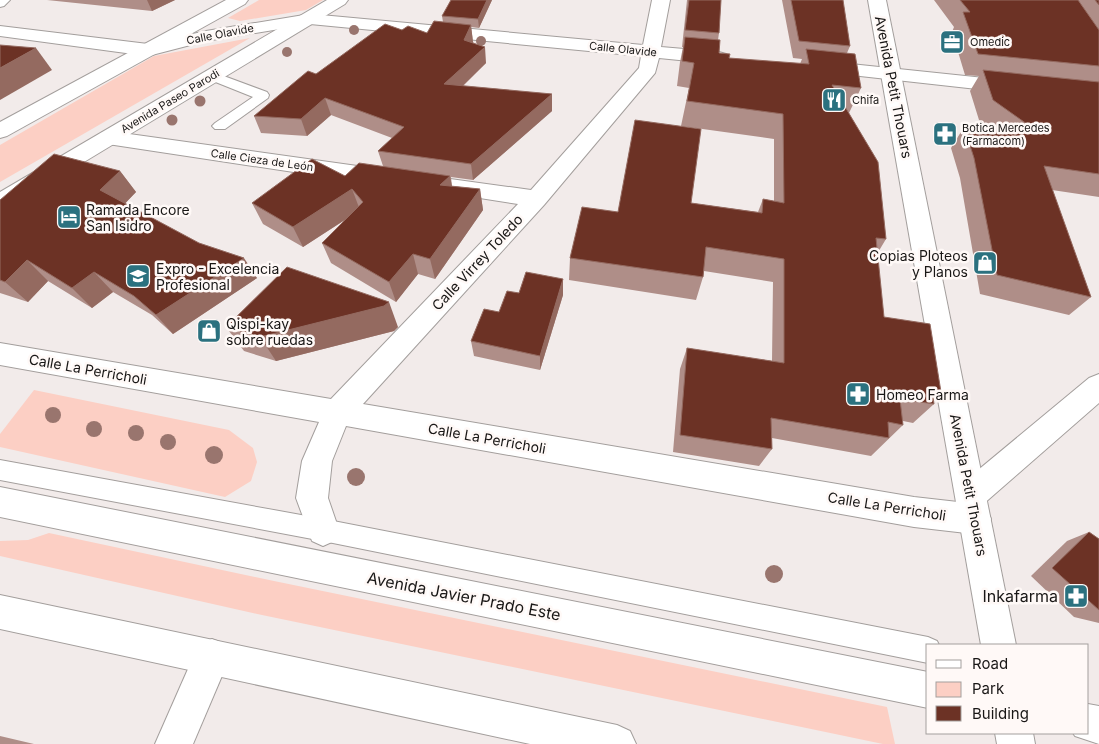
<svg xmlns="http://www.w3.org/2000/svg" width="1099" height="744" font-family="Inter,sans-serif">
<style>
.green{fill:#fccfc4}
.lines{fill:none;stroke-linecap:round;stroke-linejoin:round}
.service-casing{stroke:#a39e9c;stroke-width:2}
.minor-casing{stroke:#a39e9c;stroke-width:2}
.tertiary-casing{stroke:#a39e9c;stroke-width:2}
.secondary-casing{stroke:#a39e9c;stroke-width:2}
.primary-casing{stroke:#a39e9c;stroke-width:2}
.service{fill:#fff;fill-rule:evenodd}
.minor{fill:#fff;fill-rule:evenodd}
.tertiary{fill:#fff;fill-rule:evenodd}
.secondary{fill:#fff;fill-rule:evenodd}
.primary{fill:#fff;fill-rule:evenodd}
.tree{fill:#99756e}
.wall{fill:#af8e88}
.shaded-wall{fill:#946a60}
.building{fill:#6c3225;stroke:#946a60}
.labels{text-anchor:middle;dominant-baseline:central;stroke-width:5;stroke-linejoin:round;paint-order:stroke}
.far-street-label{font-size:11px;fill:#191716;stroke:#fff9f7}
.far-poi-label{font-size:11px;fill:#191716;stroke:#fff9f7;text-anchor:start}
.street-label{font-size:14px;fill:#191716;stroke:#fff9f7}
.poi-label{font-size:14px;fill:#191716;stroke:#fff9f7;text-anchor:start}
.near-street-label{font-size:16px;fill:#191716;stroke:#fff9f7}
.near-poi-label{font-size:16px;fill:#191716;stroke:#fff9f7;text-anchor:end}
</style>
<rect width="100%" height="100%" fill="#f2ebea"/>
<g class="green">
<path d="M259 0H323L306 10 240 21 228 18Z"/>
<path d="M250 38 0 182V145L154 56Z"/>
<path d="M34 390 229 430 253 448 257 462 251 481 225 497 0 447V434Z"/>
<path d="M49 533 274 581 887 707 895 744H883L262 615 0 556V541L28 540Z"/>
</g>
<g class="lines">
<defs>
<g id="service">
<path d="M0 0H10L4 6 0 7Z"/>
<path d="M213 72 267 92 269 95 268 98 225 129H215L212 126 215 123 253 97 208 79 206 76 208 73Z"/>
<path d="M0 460 323 519 928 637 937 641 939 645H928V663L323 541 0 480Z"/>
</g>
<g id="minor">
<path d="M652 0H670L661 47 719 52 726 54 728 58 726 62 719 64 659 58 655 73 544 205 363 404 914 497 958 502 956 495 960 485 1089 378 1099 374V403L981 506 986 508 991 519 986 530 975 534 914 527 346 426 332 461 328 498 339 530 334 541 323 546 312 541 296 498 302 461 319 422 0 365V343L331 399 518 204 435 191 432 186 435 181 443 178 531 190 639 68 641 56 310 24 206 41 148 56 0 36V26L148 44 206 31 310 14 643 45Z"/>
<path d="M822 61 1013 81 1020 83 1023 87 1020 91 1013 93 815 71 813 67 815 63Z"/>
<path d="M108 131 386 170 394 173 397 178 394 183 386 186 101 143 98 138 101 133Z"/>
<path d="M212 639 225 644 230 657 193 744H155L199 644Z"/>
</g>
<g id="tertiary">
<path d="M226 0H248L245 4 7 136 0 138V122Z"/>
<path d="M327 0H348L345 4 8 208 0 210V192Z"/>
</g>
<g id="secondary">
<path d="M868 0H886L1016 645H981Z"/>
<path d="M995 733H1033L1035 744H997Z"/>
</g>
<g id="primary">
<path d="M0 487 928 672V708L0 517Z"/>
<path d="M0 595 617 725 630 731 636 744H530L0 629Z"/>
<path d="M1088 704 1099 706V744L1075 736 1073 733H1088Z"/>
</g>
</defs>
<use href="#service" class="service-casing"/>
<use href="#minor" class="minor-casing"/>
<use href="#tertiary" class="tertiary-casing"/>
<use href="#secondary" class="secondary-casing"/>
<use href="#primary" class="primary-casing"/>
<use href="#service" class="service"/>
<use href="#minor" class="minor"/>
<use href="#tertiary" class="tertiary"/>
<use href="#secondary" class="secondary"/>
<use href="#primary" class="primary"/>
</g>
<g class="tree">
<circle cx="354" cy="30" r="5"/>
<circle cx="481" cy="41" r="5"/>
<circle cx="287" cy="52" r="5"/>
<circle cx="200" cy="101" r="5.5"/>
<circle cx="172" cy="120" r="5.5"/>
<circle cx="53" cy="415" r="8"/>
<circle cx="94" cy="429" r="8"/>
<circle cx="136" cy="433" r="8"/>
<circle cx="168" cy="442" r="8"/>
<circle cx="214" cy="455" r="9"/>
<circle cx="356" cy="477" r="9"/>
<circle cx="774" cy="574" r="9"/>
</g>
<g class="wall">
<path d="M47 0H175L152 11Z"/>
<path d="M492 0 479 28 471 27 473 42 486 63 463 86 552 94V111L473 180 451 177 452 186 480 189 483 210 435 279 418 274 396 302 331 263 322 243 348 218 303 247 263 224 252 203 345 176 383 166 378 151 392 138 331 115 307 136 261 133 254 116 316 74 402 30 427 33 443 22 442 16Z"/>
<path d="M687 0H721L719 33 718 40 719 53 729 58 800 64 802 59 793 58 782 0H843L850 46 847 53 861 88 849 113 886 239 877 254 884 317 941 392 933 399 934 404 913 423 903 421V425L871 456 772 438V449L759 466 673 452 680 369 687 348 772 361 773 282 704 271 703 277 696 300 569 280 570 258 618 212 691 203 758 212 763 199 774 201V139L681 126 689 88 677 86 680 62 683 47H682Z"/>
<path d="M934 0H1099V197L1052 190 1091 297 1069 315 980 294 960 178 951 148 964 127 992 130 979 120 970 91 979 76 965 75 952 32 954 27Z"/>
<path d="M120 171 136 192 125 203 257 278 173 334 152 315 113 292 92 308 48 281 28 302 0 293V200Z"/>
<path d="M563 279V295L540 370 474 356 471 341 499 312 519 293Z"/>
<path d="M226 327H398L394 331 276 361 244 351Z"/>
<path d="M1089 532 1099 539V623L1074 617 1031 576 1067 541Z"/>
<path d="M0 736 34 744H0Z"/>
</g>
<g class="shaded-wall">
<path d="M147 0H175L152 11Z"/>
<path d="M487 0H492L479 28 478 19Z"/>
<path d="M471 25 473 42 466 56 464 40Z"/>
<path d="M485 47 486 63 447 101 444 84Z"/>
<path d="M36 48 52 70 0 100V68Z"/>
<path d="M552 94V111L473 180 471 164Z"/>
<path d="M325 98 331 115 307 136 301 119Z"/>
<path d="M120 171 136 192 117 212 100 190Z"/>
<path d="M450 176 454 197 440 185Z"/>
<path d="M352 189 360 210 303 247 293 227Z"/>
<path d="M480 189 483 210 435 279 430 259Z"/>
<path d="M413 254 418 274 396 302 389 282Z"/>
<path d="M244 258 257 278 173 334 156 315Z"/>
<path d="M27 260 48 281 28 302 5 282Z"/>
<path d="M94 272 113 292 92 308 72 288Z"/>
<path d="M563 279V295L540 370V356Z"/>
<path d="M389 302 398 327 394 331 276 361 260 337Z"/>
</g>
<g class="building">
<path d="M451 0H487L478 19 442 16Z"/>
<path d="M689 0H721L719 33 685 30Z"/>
<path d="M791 0H843L850 46 799 41Z"/>
<path d="M960 0H1078L1099 30V66L978 54 963 12H970Z"/>
<path d="M1095 0H1099V5Z"/>
<path d="M434 21 471 25 464 40 485 47 444 84 552 94 471 164 378 151 404 127 325 98 301 119 254 116 308 71 316 74 385 24 402 30 408 26 427 33Z"/>
<path d="M685 37 720 40 719 53 730 54 729 58 809 64 806 49 855 54 861 88 832 85 878 162 886 239 876 238 884 317 930 324 941 392 932 390 934 404 900 399 903 425 888 422 889 438 771 418 772 449 680 435 687 348 784 363V259L706 247 703 277 570 258 582 207 618 212 635 120 701 129 691 203 762 213 763 199 784 203 783 114 687 101 694 63 682 61Z"/>
<path d="M0 45 36 48 0 68Z"/>
<path d="M983 70 1099 82V174L1044 166 1091 297 997 275 974 158 964 127 1041 134 993 100Z"/>
<path d="M54 154 120 171 100 190 199 243 244 258 156 315 134 296 94 272 72 288 27 260 5 282 0 280V200Z"/>
<path d="M312 159 345 176 359 163 450 176 440 185 480 189 430 259 413 254 389 282 322 243 363 202 352 189 293 227 252 203Z"/>
<path d="M287 267 389 302 384 306 260 337 226 327Z"/>
<path d="M526 272 563 279 540 356 471 341 484 309 499 312 507 291 519 293Z"/>
<path d="M1089 532 1099 539V610L1052 568Z"/>
</g>
<defs>
<symbol id="office-square" viewBox="-11 -11 22 22"><rect x="-9" y="-9" width="18" height="18" rx="4" fill="#2b717f" stroke="#fff9f7"/><path d="M-6-3h4V-5.5h4V-3h4V5H-6ZM-1-4.5V-3h2v-1.5ZM-6 0V1H6V0Z" fill="#fff"/></symbol>
<symbol id="restaurant-square" viewBox="-11 -11 22 22"><rect x="-9" y="-9" width="18" height="18" rx="4" fill="#2b717f" stroke="#fff9f7"/><path d="M-5-6h1v4h1v-4h1v4h1v-4h1v5L-1.5 .5V6h-2V.5L-5-1ZM5-6V6H3V1.5H1.5Q1.5-4 5-6Z" fill="#fff"/></symbol>
<symbol id="pharmacy-square" viewBox="-11 -11 22 22"><rect x="-9" y="-9" width="18" height="18" rx="4" fill="#2b717f" stroke="#fff9f7"/><path d="M-2-6h4v4h4v4h-4v4h-4v-4h-4v-4h4Z" fill="#fff"/></symbol>
<symbol id="hotel-square" viewBox="-11 -11 22 22"><rect x="-9" y="-9" width="18" height="18" rx="4" fill="#2b717f" stroke="#fff9f7"/><path d="M-6-4.5h1.5V1H6V5H4.5V3h-9V5H-6ZM-4 0a1.8 1.8 0 1 1 3.6 0ZM.5 0V-2.5h3Q6-2.5 6 0Z" fill="#fff"/></symbol>
<symbol id="shop-square" viewBox="-11 -11 22 22"><rect x="-9" y="-9" width="18" height="18" rx="4" fill="#2b717f" stroke="#fff9f7"/><path d="M-5-2.5h2.3a2.7 3.5 0 0 1 5.4 0H5L5.5 6h-11ZM-1.5-2.5h3a1.5 2.3 0 0 0-3 0Z" fill="#fff"/></symbol>
<symbol id="school-square" viewBox="-11 -11 22 22"><rect x="-9" y="-9" width="18" height="18" rx="4" fill="#2b717f" stroke="#fff9f7"/><path d="M0-5L7-2L0 1L-7-2ZM-4 1L0 2.5L4 1V4Q0 6-4 4Z" fill="#fff"/></symbol>
</defs>
<g fill-rule="evenodd">
<use href="#office-square" x="938" y="28" width="28" height="28"/>
<use href="#restaurant-square" x="820" y="86" width="28" height="28"/>
<use href="#pharmacy-square" x="931" y="120" width="28" height="28"/>
<use href="#hotel-square" x="55" y="203" width="28" height="28"/>
<use href="#shop-square" x="971" y="249" width="28" height="28"/>
<use href="#school-square" x="124" y="262" width="28" height="28"/>
<use href="#shop-square" x="195" y="317" width="28" height="28"/>
<use href="#pharmacy-square" x="844" y="380" width="28" height="28"/>
<use href="#pharmacy-square" x="1062" y="582" width="28" height="28"/>
</g>
<g class="labels">
<g class="far-street-label">
<text transform="translate(220 34) rotate(-11)">Calle Olavide</text>
<text transform="translate(623 49) rotate(6)">Calle Olavide</text>
<text transform="translate(170 101) rotate(-31)">Avenida Paseo Parodi</text>
<text transform="translate(262 160) rotate(8)">Calle Cieza de León</text>
</g>
<g class="far-poi-label">
<text x="970" y="42">Omedic</text>
<text x="852" y="100">Chifa</text>
<text x="962" y="128">Botica Mercedes<tspan x="962" dy="13">(Farmacom)</tspan></text>
</g>
<g class="street-label">
<text transform="translate(894 87) rotate(79)">Avenida Petit Thouars</text>
<text transform="translate(477 262) rotate(-47)">Calle Virrey Toledo</text>
<text transform="translate(88 369) rotate(10)">Calle La Perricholi</text>
<text transform="translate(487 438) rotate(10)">Calle La Perricholi</text>
<text transform="translate(969 485) rotate(79)">Avenida Petit Thouars</text>
<text transform="translate(887 506) rotate(9)">Calle La Perricholi</text>
</g>
<g class="poi-label">
<text x="86" y="209">Ramada Encore<tspan x="86" dy="16">San Isidro</tspan></text>
<text x="968" y="255" text-anchor="end">Copias Ploteos<tspan x="968" dy="16">y Planos</tspan></text>
<text x="156" y="268">Expro - Excelencia<tspan x="156" dy="16">Profesional</tspan></text>
<text x="226" y="323">Qispi-kay<tspan x="226" dy="16">sobre ruedas</tspan></text>
<text x="876" y="394">Homeo Farma</text>
</g>
<g class="near-street-label">
<text transform="translate(464 596) rotate(11)">Avenida Javier Prado Este</text>
</g>
<g class="near-poi-label">
<text x="1058" y="596">Inkafarma</text>
</g>
</g>
<rect x="926" y="644" width="162" height="90" fill="#fff9f7" stroke="#a39f9d"/>
<rect x="936" y="660" width="25" height="8" fill="#ffffff" stroke="#a39f9d"/>
<text x="972" y="669" font-size="15" fill="#191716">Road</text>
<rect x="936" y="682" width="25" height="15" fill="#fccfc4" stroke="#a39f9d"/>
<text x="972" y="694" font-size="15" fill="#191716">Park</text>
<rect x="936" y="706" width="25" height="15" fill="#6c3225" stroke="#a39f9d"/>
<text x="972" y="719" font-size="15" fill="#191716">Building</text>
</svg>
